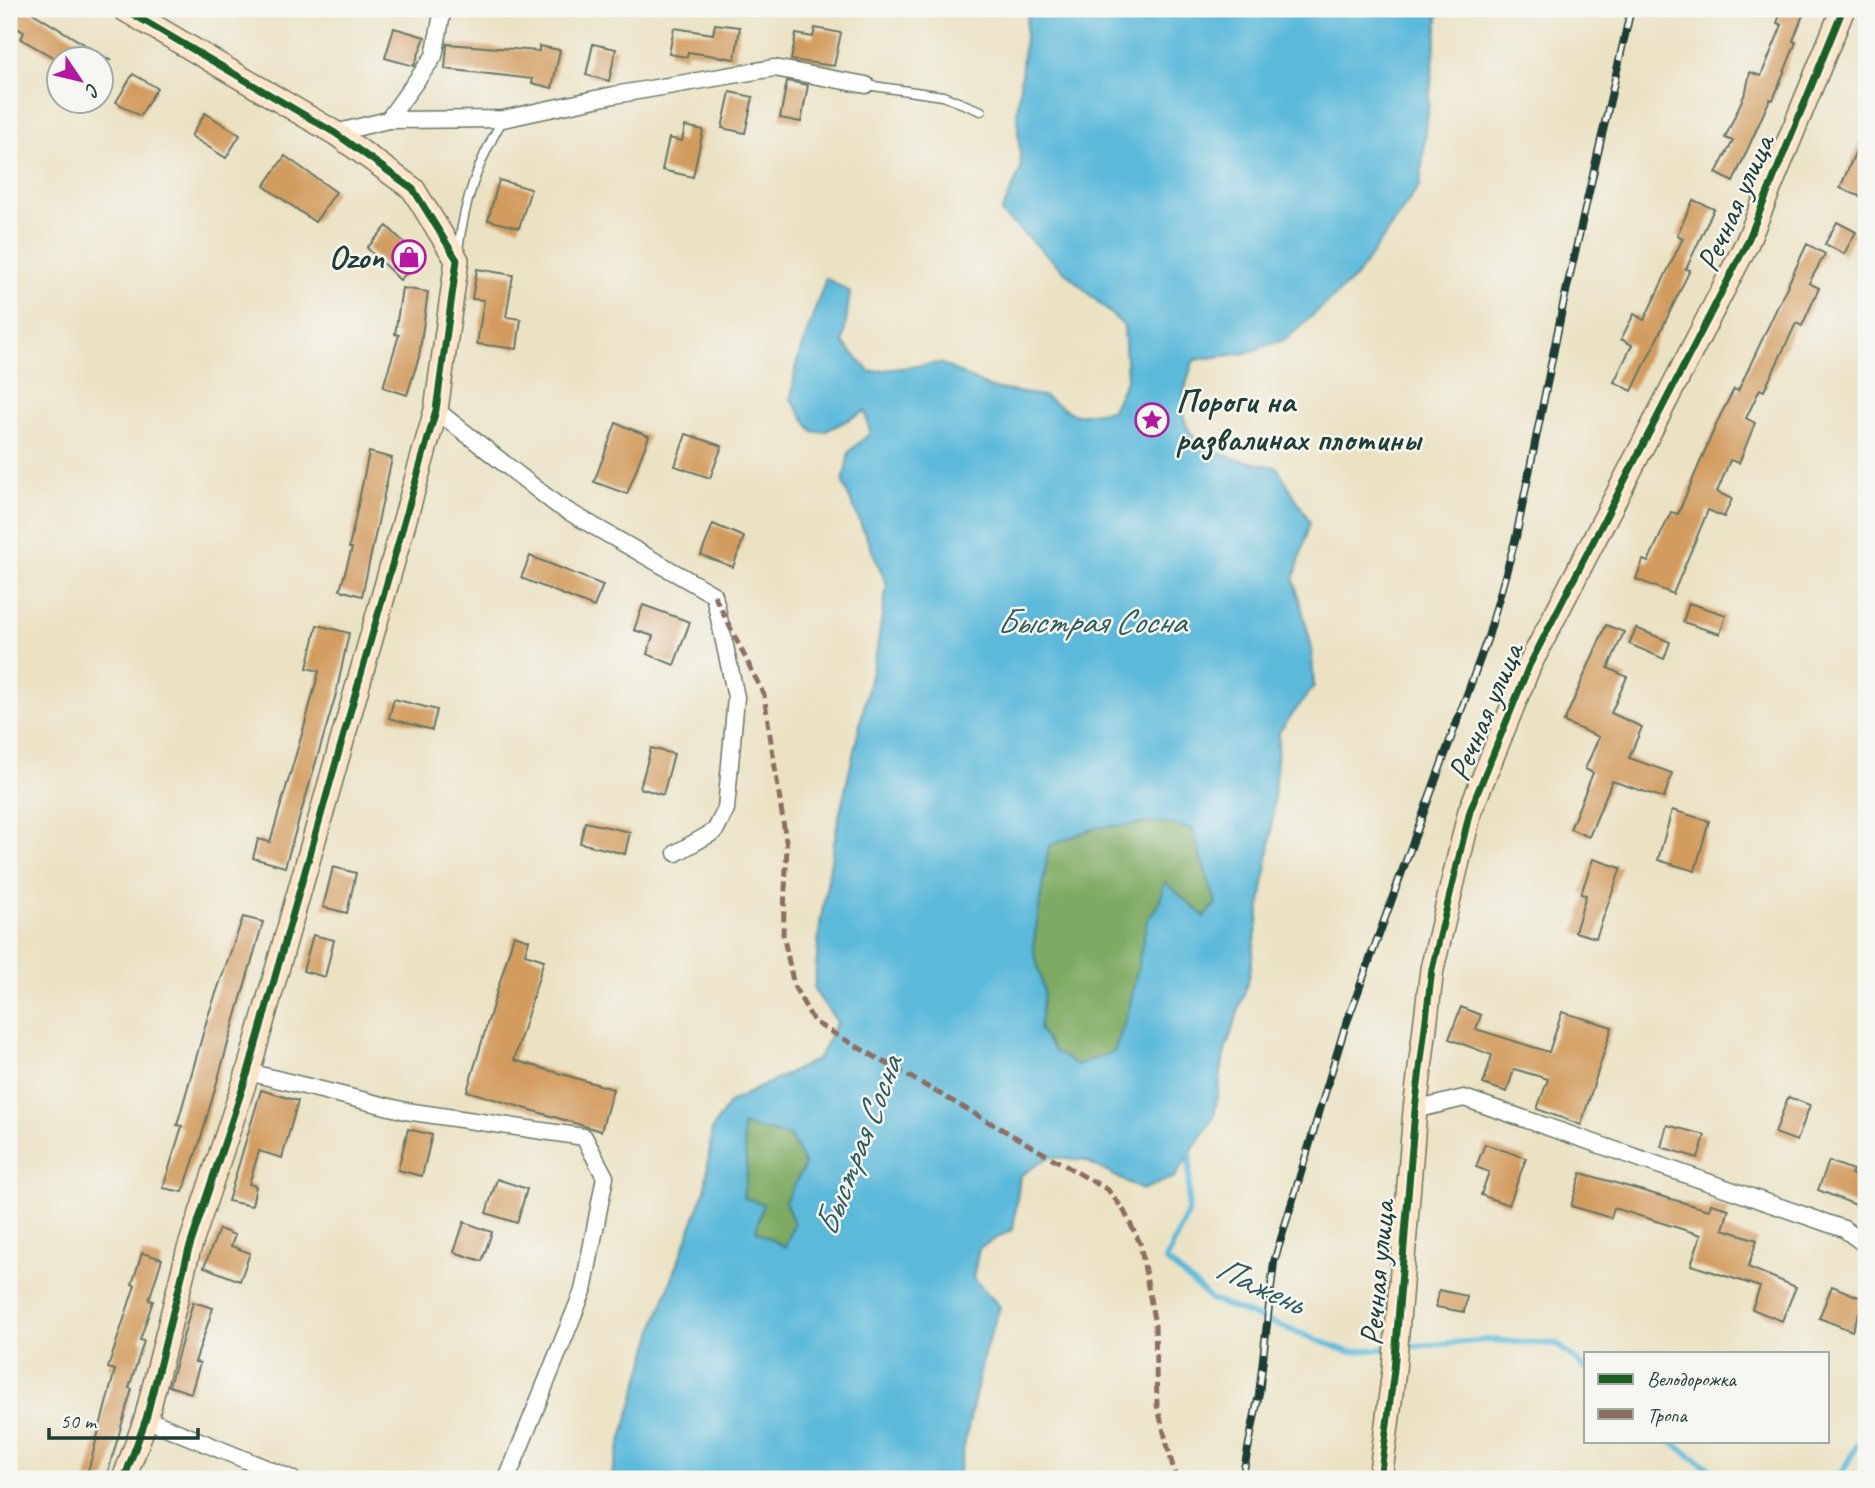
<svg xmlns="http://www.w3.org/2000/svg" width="1875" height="1488" font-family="Caveat,sans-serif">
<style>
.forest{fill:#7eaa62;stroke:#4e744b;stroke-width:2}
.water{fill:#5bb9da;stroke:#3d7b87;stroke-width:2;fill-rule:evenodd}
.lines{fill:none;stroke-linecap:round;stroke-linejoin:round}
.stream{stroke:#5bb9da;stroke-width:6}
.building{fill:#d39c5f}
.lane-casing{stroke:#676;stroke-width:11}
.street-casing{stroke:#676;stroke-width:19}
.secondary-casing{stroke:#676;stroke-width:26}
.lane{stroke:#fff;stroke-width:8}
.street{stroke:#fff;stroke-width:16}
.secondary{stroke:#fee4c5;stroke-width:23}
.rail-casing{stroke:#1f3d34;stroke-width:8}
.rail{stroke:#f6f6f2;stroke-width:5;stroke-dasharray:16;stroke-linecap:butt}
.quiet{stroke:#8d6e63;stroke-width:5;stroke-dasharray:10 5;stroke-linecap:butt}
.cycleway-casing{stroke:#f6f6f2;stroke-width:11}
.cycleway{stroke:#1b5e20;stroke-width:7}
.labels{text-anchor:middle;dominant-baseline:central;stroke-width:5;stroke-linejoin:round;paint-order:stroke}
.street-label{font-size:33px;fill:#1f3d34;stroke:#f6f6f2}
.poi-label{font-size:33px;font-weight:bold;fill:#1f3d34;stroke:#f6f6f2;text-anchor:end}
.water-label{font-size:35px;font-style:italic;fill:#2e5c5e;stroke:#f6f6f2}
</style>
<rect width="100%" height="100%" fill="#f6f6f2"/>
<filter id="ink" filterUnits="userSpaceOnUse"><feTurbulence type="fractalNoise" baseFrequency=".0143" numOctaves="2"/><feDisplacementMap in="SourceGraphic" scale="14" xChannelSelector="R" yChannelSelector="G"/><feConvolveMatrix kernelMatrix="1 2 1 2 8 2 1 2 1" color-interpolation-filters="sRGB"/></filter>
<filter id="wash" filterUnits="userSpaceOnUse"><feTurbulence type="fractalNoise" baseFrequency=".00686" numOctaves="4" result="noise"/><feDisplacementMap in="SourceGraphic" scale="28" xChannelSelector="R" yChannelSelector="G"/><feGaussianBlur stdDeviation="1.57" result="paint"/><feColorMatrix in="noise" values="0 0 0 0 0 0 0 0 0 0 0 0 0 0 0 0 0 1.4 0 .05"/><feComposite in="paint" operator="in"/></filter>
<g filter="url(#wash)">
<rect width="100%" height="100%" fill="#ebe2c3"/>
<g class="forest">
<path d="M1159 822 1192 829 1216 903 1205 917 1165 883 1159 903 1147 921 1129 1010 1114 1052 1077 1065 1055 1052 1039 1029 1044 992 1033 947 1049 846 1094 828Z"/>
<path d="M742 1125 790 1136 805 1166 785 1202 794 1223 785 1247 756 1231 743 1197 747 1171Z"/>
</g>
<path class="water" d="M1028 9H1439L1420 185 1356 277 1286 339 1245 353 1194 360C1161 443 1207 455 1277 467L1310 522 1294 579 1311 644 1314 686 1279 732 1271 838 1249 978 1224 1055 1214 1117 1175 1177 1142 1190 1084 1160 1049 1157 1020 1176 1013 1229 979 1248 973 1278 1000 1307 984 1354 957 1479H610L658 1316 705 1190 712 1129 730 1102 818 1059 837 1022 814 990 820 925 837 826 877 649 887 585 843 483 849 452 870 433 865 411 826 431 813 432 791 399 796 365 826 278 850 292 843 343 870 372 940 363 991 388 1043 396 1075 415 1112 410 1127 378 1124 326 1001 213 1021 169 1017 114ZM1159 822 1192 829 1216 903 1205 917 1165 882 1159 903 1147 921 1129 1010 1114 1052 1077 1065 1055 1052 1039 1029 1044 992 1033 947 1049 846 1094 828ZM742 1125 790 1136 805 1165 785 1202 794 1223 785 1247 756 1231 763 1204 743 1197 747 1171Z"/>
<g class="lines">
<g class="stream">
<path d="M1183 1152 1190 1155 1188 1212 1166 1260 1212 1300 1349 1352 1391 1348"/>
<path d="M1402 1347 1488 1340 1557 1344 1586 1369"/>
<path d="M1670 1441 1724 1479"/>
<path d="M1838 1479 1859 1442 1866 1440"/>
</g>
</g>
<g id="blocks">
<g class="building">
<path d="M9 9H26L110 60H58L21 39 24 32 9 24Z"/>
<path d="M1782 9 1804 12 1793 41 1796 42 1773 100 1770 99 1733 182 1716 173 1733 141 1725 138 1746 91 1750 72 1761 76 1782 25 1777 23Z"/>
<path d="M715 24 740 27 735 59 688 52 687 57 669 54 674 28 713 34Z"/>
<path d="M394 28 425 37 414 66 385 58Z"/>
<path d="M815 28 841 33 834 66 791 60 796 34 813 37Z"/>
<path d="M447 44 539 51V46L560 50 552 88 532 83 533 79 445 69Z"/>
<path d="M593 44 616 49 609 81 586 75Z"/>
<path d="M133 74 157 88 140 116 116 102Z"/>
<path d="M787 81 808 85 801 122 780 118Z"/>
<path d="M730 92 753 97 745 133 722 128Z"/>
<path d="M205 113 240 135 226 158 191 136Z"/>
<path d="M685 126 703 130 693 177 662 170 669 138 682 141Z"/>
<path d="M1866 127V199L1840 188Z"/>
<path d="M285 156 336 192 315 222 264 186Z"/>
<path d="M499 180 531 189 519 228 488 220Z"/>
<path d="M1693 200 1714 209 1686 269 1690 270 1632 391 1614 382 1632 345 1621 339 1634 314 1644 320 1683 238 1677 235Z"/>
<path d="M1837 222 1856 232 1844 254 1825 244Z"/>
<path d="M387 226 420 258 400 280 367 248Z"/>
<path d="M1807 244 1825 254 1809 283 1819 288 1802 326 1796 323 1764 391 1760 389 1746 418 1755 423 1739 463 1730 460 1717 492 1732 499 1724 517 1708 510 1673 594 1636 579 1643 560 1648 562 1671 512 1678 514 1718 420 1734 389 1738 391Z"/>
<path d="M477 269 513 275 506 317 521 319 517 349 477 344 484 300 472 299Z"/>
<path d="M402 288 428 292 419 357 407 395 383 387 399 335 395 334Z"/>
<path d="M616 423 649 436 627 494 594 482Z"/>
<path d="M686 434 722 446 710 478 675 466Z"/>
<path d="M369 452 392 458 362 596 340 590 352 548H349Z"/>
<path d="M713 524 744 537 733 567 701 555Z"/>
<path d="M530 556 603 585 594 607 521 578Z"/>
<path d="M1689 603 1726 615 1720 634 1683 622Z"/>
<path d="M643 605 690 622 674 665 647 654 653 636 634 630Z"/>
<path d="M317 625 349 633 336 694 285 867 253 858 258 839 270 842 304 727 319 671 307 668Z"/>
<path d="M1606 625 1624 632 1608 668 1627 677 1611 713 1642 727 1629 758 1672 773 1664 798 1612 781 1589 837 1570 829 1593 773 1585 769 1599 737 1564 722Z"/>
<path d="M1636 628 1670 642 1664 659 1629 644Z"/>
<path d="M394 699 437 710 432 730 389 718Z"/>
<path d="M651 748 674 754 663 795 640 788Z"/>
<path d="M1672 810 1709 821 1695 871 1658 860Z"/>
<path d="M585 822 630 832 625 854 580 843Z"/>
<path d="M1593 859 1621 868 1596 938 1575 932 1586 895 1581 894Z"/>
<path d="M333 867 356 873 347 913 323 907Z"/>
<path d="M243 917 263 922 200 1141 183 1192 163 1188 182 1126 177 1125 208 1016Z"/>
<path d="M313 935 334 940 325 977 303 971Z"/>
<path d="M514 935 529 940 525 954 544 960 514 1060 613 1089 601 1131 467 1091Z"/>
<path d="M1461 1007 1481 1015 1476 1029 1549 1052 1562 1012 1612 1027 1581 1125 1537 1109 1548 1079 1514 1069 1507 1092 1483 1084 1492 1055 1449 1039Z"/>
<path d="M261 1090 298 1101 282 1158 259 1151 249 1184 256 1186 252 1206 228 1201Z"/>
<path d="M1788 1097 1810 1105 1797 1141 1775 1133Z"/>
<path d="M1667 1125 1705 1135 1698 1158 1661 1147Z"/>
<path d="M408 1129 432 1135 422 1176 398 1170Z"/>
<path d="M1485 1144 1526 1158 1509 1205 1481 1195 1489 1172 1476 1167Z"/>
<path d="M1829 1161 1853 1170 1851 1174 1866 1181V1209L1818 1190Z"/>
<path d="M1581 1173 1709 1210 1711 1204 1729 1209 1723 1229 1757 1240 1748 1267 1796 1287 1782 1321 1752 1309 1760 1287 1691 1265 1701 1235 1614 1208 1611 1218 1571 1206Z"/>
<path d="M497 1179 527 1189 517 1223 486 1213Z"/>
<path d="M464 1222 492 1232 482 1261 454 1252Z"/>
<path d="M219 1229 235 1235 231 1246 250 1253 240 1281 204 1267Z"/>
<path d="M142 1253 162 1259 149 1300 153 1301 140 1340 144 1341 129 1388 132 1389 106 1479H86L115 1370 108 1368 135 1285 132 1284Z"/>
<path d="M1832 1286 1864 1299 1852 1331 1819 1318Z"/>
<path d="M1439 1290 1467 1296 1464 1312 1436 1307Z"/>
<path d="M193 1302 213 1308 195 1362 200 1363 191 1393 169 1386Z"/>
</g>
</g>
</g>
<g filter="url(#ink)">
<use href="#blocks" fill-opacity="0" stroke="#676" stroke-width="2"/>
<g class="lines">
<defs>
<g id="lane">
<path d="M866 85 943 96 981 111"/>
<path d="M458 250C465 199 477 164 503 119"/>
</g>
<g id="street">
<path d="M388 120 434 56 443 9"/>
<path d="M335 133 388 120 503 119 614 95 774 68 866 85"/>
<path d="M436 410 557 505 714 595 736 697 726 809 715 831 676 853"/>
<path d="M248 1072 406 1111 584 1137 605 1177 583 1291 507 1479"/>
<path d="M1415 1110 1464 1098 1844 1229 1866 1245"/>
<path d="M146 1419 292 1479"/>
</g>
<g id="secondary">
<path d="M124 9 335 133 413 189 457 260 436 410 248 1072 188 1252 146 1419 124 1479"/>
<path d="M1380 1479 1394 1370 1415 1110 1432 969 1470 811 1529 666 1747 243 1843 9"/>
</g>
</defs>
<use href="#lane" class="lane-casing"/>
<use href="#street" class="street-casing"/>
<use href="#secondary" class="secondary-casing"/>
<use href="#lane" class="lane"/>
<use href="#street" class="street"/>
<use href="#secondary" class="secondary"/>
<defs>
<path id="rail" d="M1242 1479 1259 1394 1274 1262 1344 1030 1488 637 1516 537 1563 305 1631 9"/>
</defs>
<use href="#rail" class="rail-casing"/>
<use href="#rail" class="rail"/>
<path class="quiet" d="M714 595 764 695 787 847 783 934 794 986 814 1022 1108 1190 1123 1209 1140 1243 1155 1325 1157 1405 1176 1479"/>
<defs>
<g id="cycleway">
<path d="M124 9 335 133 413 189 457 260 436 410 248 1072 188 1252 146 1419 124 1479"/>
<path d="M1380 1479 1394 1370 1415 1110 1432 969 1470 811 1529 666 1747 243 1843 9"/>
</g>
</defs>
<use href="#cycleway" class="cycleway-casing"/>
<use href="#cycleway" class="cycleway"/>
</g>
</g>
<defs>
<symbol id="shop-ring" viewBox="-11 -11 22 22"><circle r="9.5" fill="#f6f6f2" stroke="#b5179e" stroke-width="1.5"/><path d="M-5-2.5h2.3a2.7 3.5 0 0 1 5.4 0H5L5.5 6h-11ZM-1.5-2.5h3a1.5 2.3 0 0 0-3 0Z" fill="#b5179e"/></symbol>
<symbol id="sight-ring" viewBox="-11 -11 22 22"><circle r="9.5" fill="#f6f6f2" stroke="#b5179e" stroke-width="1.5"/><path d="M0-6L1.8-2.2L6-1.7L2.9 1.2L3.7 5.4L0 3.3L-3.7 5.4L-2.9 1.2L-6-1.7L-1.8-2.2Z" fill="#b5179e"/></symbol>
</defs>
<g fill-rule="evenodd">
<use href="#shop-ring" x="390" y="238" width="38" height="38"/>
<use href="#sight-ring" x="1133" y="401" width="38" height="38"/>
</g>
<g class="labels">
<g class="street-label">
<text transform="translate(1735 203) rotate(-66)">Речная улица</text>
<text transform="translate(1485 712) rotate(-67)">Речная улица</text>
<text transform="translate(1377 1273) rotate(-85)">Речная улица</text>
</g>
<g class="poi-label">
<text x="384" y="257">Ozon</text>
<text x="1176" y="401" text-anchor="start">Пороги на<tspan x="1176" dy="38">развалинах плотины</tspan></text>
</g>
<g class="water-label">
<text x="1091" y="621">Быстрая Сосна</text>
<text transform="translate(858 1146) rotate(-69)">Быстрая Сосна</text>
<text transform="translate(1260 1285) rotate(25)">Пажень</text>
</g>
</g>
<rect width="1875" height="1488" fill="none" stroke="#f6f6f2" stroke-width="35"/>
<rect x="1584" y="1352" width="245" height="91" fill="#f6f6f2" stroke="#a0aca6" stroke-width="2"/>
<rect x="1598" y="1374" width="35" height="10" fill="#1b5e20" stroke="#a0aca6" stroke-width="2"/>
<text x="1647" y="1386" font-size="21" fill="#1f3d34">Велодорожка</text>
<rect x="1598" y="1409" width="35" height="10" fill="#8d6e63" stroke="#a0aca6" stroke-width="2"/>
<text x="1647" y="1422" font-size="21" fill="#1f3d34">Тропа</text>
<g transform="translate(80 80) rotate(125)"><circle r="33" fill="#f6f6f2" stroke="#a0aca6" stroke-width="2"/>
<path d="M0-5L12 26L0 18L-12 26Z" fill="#b5179e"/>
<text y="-10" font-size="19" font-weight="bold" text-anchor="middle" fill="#1f3d34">С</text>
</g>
<path d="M49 1428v10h149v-10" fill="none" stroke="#1f3d34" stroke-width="3.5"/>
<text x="60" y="1428" font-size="21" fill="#1f3d34" stroke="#f6f6f2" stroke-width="5" paint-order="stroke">50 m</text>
</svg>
